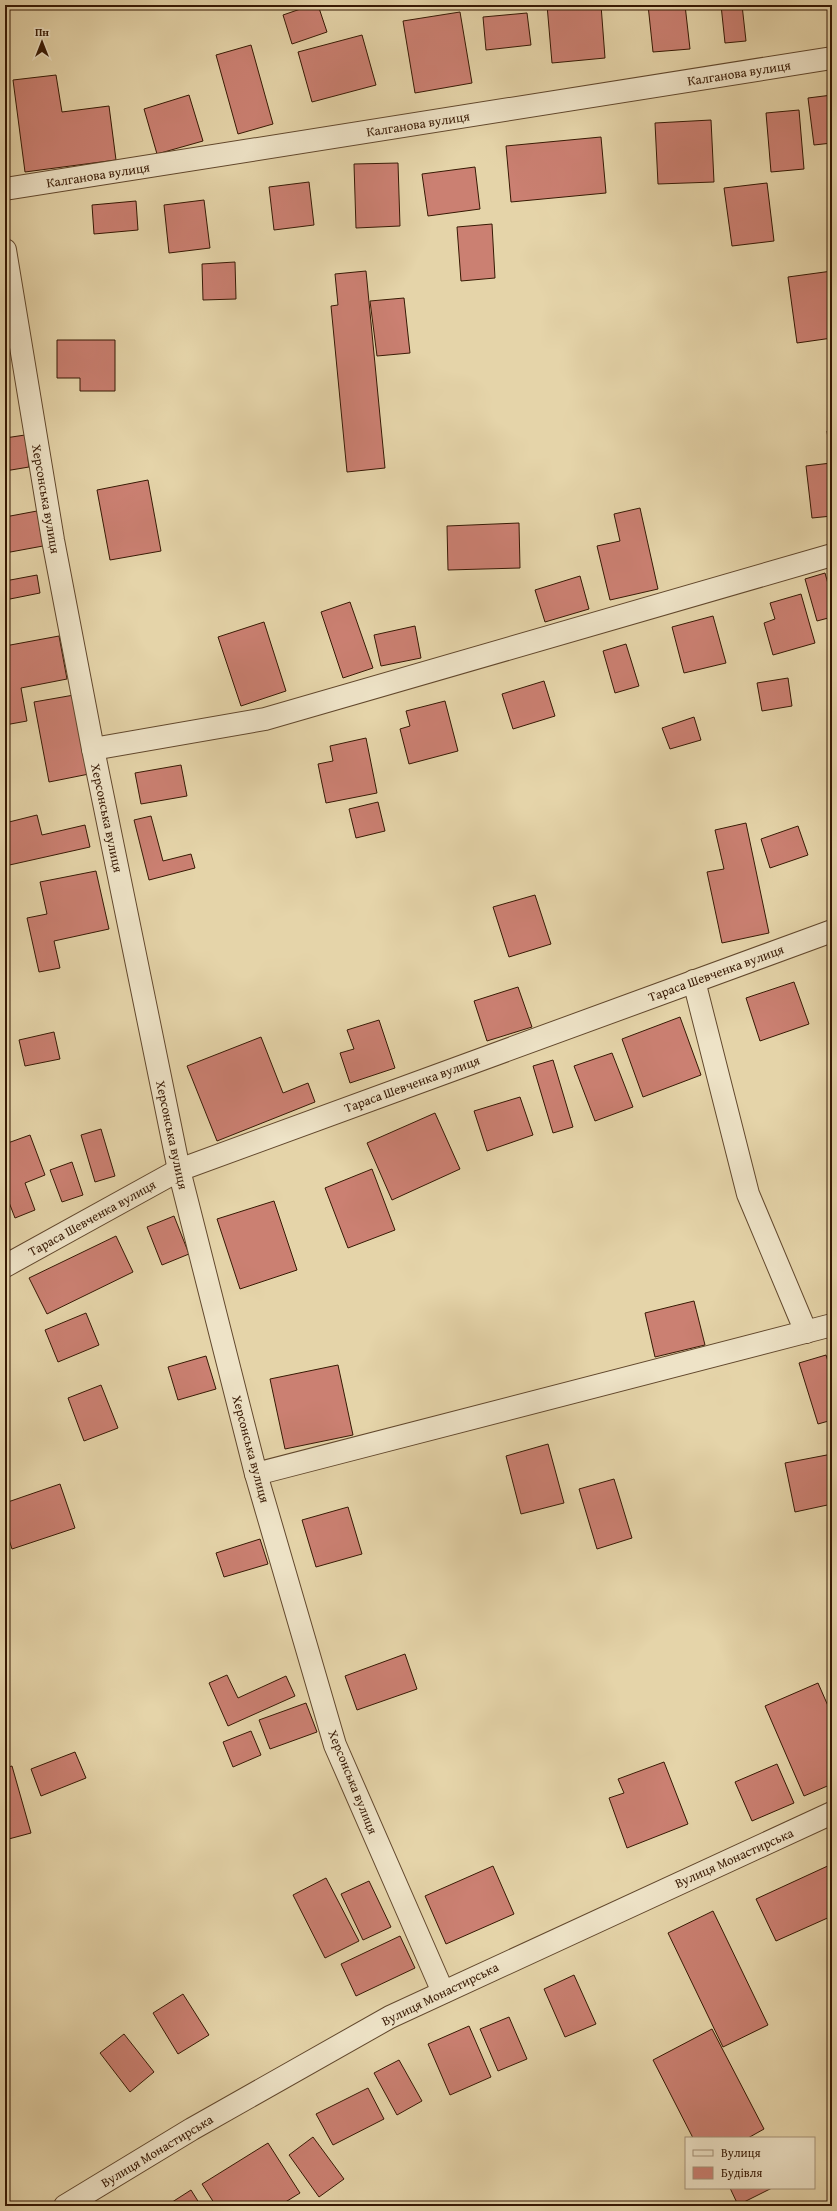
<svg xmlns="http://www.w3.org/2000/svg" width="837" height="2211" font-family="'Gentium Book Plus',serif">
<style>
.building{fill:#cb8072;stroke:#371904}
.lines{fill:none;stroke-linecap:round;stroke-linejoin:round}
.minor-casing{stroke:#62482d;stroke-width:24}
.minor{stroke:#eee3c7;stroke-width:22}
.labels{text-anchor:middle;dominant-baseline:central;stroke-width:3.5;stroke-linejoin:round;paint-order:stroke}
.street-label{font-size:13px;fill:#371904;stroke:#eee3c7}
</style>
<rect width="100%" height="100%" fill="#e5d4a9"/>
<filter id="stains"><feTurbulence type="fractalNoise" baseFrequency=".005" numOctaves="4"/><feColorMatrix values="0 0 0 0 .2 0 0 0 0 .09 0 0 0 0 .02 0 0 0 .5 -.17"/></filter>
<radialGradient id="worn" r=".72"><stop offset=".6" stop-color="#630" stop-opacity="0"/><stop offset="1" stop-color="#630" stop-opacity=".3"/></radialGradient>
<g class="building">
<path d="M312 5H318L327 32 292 44 283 15Z"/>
<path d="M547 5H601L605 58 552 63Z"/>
<path d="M648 5H685L690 49 653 52Z"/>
<path d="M721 5H742L746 41 725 43Z"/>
<path d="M827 5H832V29Z"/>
<path d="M460 12 472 83 415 93 403 21Z"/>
<path d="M527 13 531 45 486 50 483 17Z"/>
<path d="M362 35 376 85 312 102 298 52Z"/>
<path d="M251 45 273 124 238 134 216 55Z"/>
<path d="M56 75 62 112 109 106 116 160 25 172 13 80Z"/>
<path d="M189 95 203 141 157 154 144 109Z"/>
<path d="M832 95V143L814 145 808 98Z"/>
<path d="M799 110 804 169 771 172 766 113Z"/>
<path d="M711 120 714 182 658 184 655 123Z"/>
<path d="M601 137 606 193 511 202 506 146Z"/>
<path d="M398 163 400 226 356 228 354 164Z"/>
<path d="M475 167 480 209 428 216 422 174Z"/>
<path d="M309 182 314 225 274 230 269 187Z"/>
<path d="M767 183 774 241 732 246 724 188Z"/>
<path d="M204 200 210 248 169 253 164 205Z"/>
<path d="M136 201 138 230 94 234 92 205Z"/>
<path d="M492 224 495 278 461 281 457 227Z"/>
<path d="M235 262 236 299 203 300 202 264Z"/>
<path d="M366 271 385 468 347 472 331 306 338 305 335 274Z"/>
<path d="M832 271V338L797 343 788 277Z"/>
<path d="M404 298 410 353 377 356 370 301Z"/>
<path d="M57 340H115V391H80V378H57Z"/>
<path d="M832 430V516L812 518 806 466 831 463 827 431Z"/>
<path d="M25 435 29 467 5 471V438Z"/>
<path d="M148 480 161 551 110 560 97 490Z"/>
<path d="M640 508 658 589 610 600 597 546 620 541 614 514Z"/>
<path d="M37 511 43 546 5 553V517Z"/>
<path d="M519 523 520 568 448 570 447 526Z"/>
<path d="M825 573 832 598V617L817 621 805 579Z"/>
<path d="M37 575 40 593 5 600V581Z"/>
<path d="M580 576 589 609 545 622 535 590Z"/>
<path d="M801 594 815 643 773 655 764 623 775 619 770 603Z"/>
<path d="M350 602 373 668 343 678 321 612Z"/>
<path d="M713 616 726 663 684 673 672 627Z"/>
<path d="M264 622 286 691 241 706 218 637Z"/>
<path d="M415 626 421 658 381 666 374 635Z"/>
<path d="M59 636 67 679 21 688 27 721 5 725V646Z"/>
<path d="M626 644 639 686 615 693 603 651Z"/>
<path d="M788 678 792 706 762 711 757 683Z"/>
<path d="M544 681 555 716 513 729 502 694Z"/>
<path d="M74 695 89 774 49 782 34 702Z"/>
<path d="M445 701 458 751 409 764 400 729 410 726 406 711Z"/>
<path d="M694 717 701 740 670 749 662 728Z"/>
<path d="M366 738 377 793 326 803 318 764 333 761 330 746Z"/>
<path d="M181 765 187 796 141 804 135 773Z"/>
<path d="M378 802 385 831 356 838 349 809Z"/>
<path d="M37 815 42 835 85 825 90 847 5 866V823Z"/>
<path d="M151 816 163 861 191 854 195 868 149 880 134 820Z"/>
<path d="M746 823 769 933 722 943 707 872 724 869 715 830Z"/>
<path d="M798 826 808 855 770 868 761 839Z"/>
<path d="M96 871 109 929 54 941 60 968 39 972 27 918 47 914 40 882Z"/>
<path d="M535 895 551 944 509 957 493 907Z"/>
<path d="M794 982 809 1024 760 1041 746 998Z"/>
<path d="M518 987 532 1027 487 1041 474 1001Z"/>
<path d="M680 1017 701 1075 643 1097 622 1039Z"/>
<path d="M379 1020 395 1068 350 1083 340 1053 354 1049 347 1030Z"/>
<path d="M54 1032 60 1059 25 1066 19 1040Z"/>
<path d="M261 1037 283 1093 308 1083 315 1102 217 1141 187 1066Z"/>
<path d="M612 1053 633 1107 595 1121 574 1066Z"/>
<path d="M553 1060 573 1127 553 1133 533 1066Z"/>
<path d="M520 1097 533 1135 487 1151 474 1111Z"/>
<path d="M435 1113 460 1169 392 1200 367 1143Z"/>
<path d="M101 1129 115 1176 95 1182 81 1135Z"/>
<path d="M30 1135 45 1175 25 1183 35 1210 15 1218 5 1192V1144Z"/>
<path d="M72 1162 83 1195 62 1202 50 1170Z"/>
<path d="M372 1169 395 1230 348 1248 325 1188Z"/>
<path d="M274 1201 297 1270 240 1289 217 1219Z"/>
<path d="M174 1216 189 1254 162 1265 147 1227Z"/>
<path d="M116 1236 133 1272 47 1314 29 1278Z"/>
<path d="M694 1301 705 1345 655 1357 645 1313Z"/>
<path d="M86 1313 99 1345 58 1362 45 1330Z"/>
<path d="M826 1355 832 1374V1420L818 1424 799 1363Z"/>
<path d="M206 1356 216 1389 178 1400 168 1367Z"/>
<path d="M338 1365 353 1435 285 1449 270 1379Z"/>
<path d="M101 1385 118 1428 84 1441 68 1398Z"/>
<path d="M548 1444 564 1503 521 1514 506 1456Z"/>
<path d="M832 1454V1504L795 1512 785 1463Z"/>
<path d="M614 1479 632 1538 597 1549 579 1489Z"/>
<path d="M60 1484 75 1528 12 1549 5 1527V1503Z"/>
<path d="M348 1507 362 1554 316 1567 302 1520Z"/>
<path d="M260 1539 268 1564 224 1577 216 1553Z"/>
<path d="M405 1654 417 1689 357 1710 345 1676Z"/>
<path d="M227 1675 238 1698 286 1676 295 1696 228 1726 209 1683Z"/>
<path d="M818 1683 832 1715V1784L804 1796 765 1706Z"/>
<path d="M306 1703 317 1732 270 1749 259 1720Z"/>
<path d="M251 1731 261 1755 233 1767 223 1742Z"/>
<path d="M75 1752 86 1778 41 1796 31 1769Z"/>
<path d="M664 1762 688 1824 627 1848 609 1798 624 1793 618 1779Z"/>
<path d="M777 1764 794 1803 752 1821 735 1782Z"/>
<path d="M12 1766 31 1833 5 1840V1768Z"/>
<path d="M832 1864V1916L776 1941 756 1899Z"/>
<path d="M493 1866 514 1914 446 1944 425 1896Z"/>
<path d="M326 1878 359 1941 325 1958 293 1895Z"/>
<path d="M369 1881 391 1927 363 1940 341 1894Z"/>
<path d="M713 1911 768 2025 723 2047 668 1933Z"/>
<path d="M400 1936 415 1968 356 1996 341 1964Z"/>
<path d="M574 1975 596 2024 565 2037 544 1989Z"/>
<path d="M183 1994 209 2035 178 2054 153 2013Z"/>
<path d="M509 2017 527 2059 498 2071 480 2029Z"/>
<path d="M469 2026 491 2077 450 2095 428 2044Z"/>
<path d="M712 2029 764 2129 748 2138H693L653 2060Z"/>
<path d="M124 2034 154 2072 130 2092 100 2053Z"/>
<path d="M399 2060 422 2101 397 2115 374 2073Z"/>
<path d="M368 2088 384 2119 333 2145 316 2114Z"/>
<path d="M313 2137 344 2179 319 2197 289 2155Z"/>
<path d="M268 2143 300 2193 279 2206H216L202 2184Z"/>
<path d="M730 2188H772L738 2205Z"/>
<path d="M191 2190 201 2206H166Z"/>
</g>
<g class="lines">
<defs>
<g id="minor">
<path d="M5 189 832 58"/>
<path d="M5 250 53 540 93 749 179 1170 256 1474 335 1745 443 1992"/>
<path d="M93 749 265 719 832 555"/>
<path d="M694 981 748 1194 806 1332"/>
<path d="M5 1266 179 1170 832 931"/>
<path d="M256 1474 832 1325"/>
<path d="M65 2206 192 2129 390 2017 832 1813"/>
</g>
</defs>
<use href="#minor" class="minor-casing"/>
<use href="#minor" class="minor"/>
</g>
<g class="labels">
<g class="street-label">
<text transform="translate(739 73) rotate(-9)">Калганова вулиця</text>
<text transform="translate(418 124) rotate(-9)">Калганова вулиця</text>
<text transform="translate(98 175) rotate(-9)">Калганова вулиця</text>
<text transform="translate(46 499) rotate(80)">Херсонська вулиця</text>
<text transform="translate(107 818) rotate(78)">Херсонська вулиця</text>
<text transform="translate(716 973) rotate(-20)">Тараса Шевченка вулиця</text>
<text transform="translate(412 1084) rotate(-20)">Тараса Шевченка вулиця</text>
<text transform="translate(172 1135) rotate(78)">Херсонська вулиця</text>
<text transform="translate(92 1218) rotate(-29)">Тараса Шевченка вулиця</text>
<text transform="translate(251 1449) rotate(75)">Херсонська вулиця</text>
<text transform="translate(353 1782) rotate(68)">Херсонська вулиця</text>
<text transform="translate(734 1858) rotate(-24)">Вулиця Монастирська</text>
<text transform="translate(440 1994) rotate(-26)">Вулиця Монастирська</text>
<text transform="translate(157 2151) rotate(-31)">Вулиця Монастирська</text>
</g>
</g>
<rect width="837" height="2211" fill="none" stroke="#e5d4a9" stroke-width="20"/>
<rect x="6" y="6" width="825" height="2199" fill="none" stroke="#371904" stroke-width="2"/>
<rect x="10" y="10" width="817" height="2191" fill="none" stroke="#371904"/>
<rect x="685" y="2137" width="130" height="52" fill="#eee3c7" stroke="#a59279"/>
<rect x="693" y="2150" width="20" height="6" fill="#eee3c7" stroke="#a59279"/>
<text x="721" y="2157" font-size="12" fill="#371904">Вулиця</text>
<rect x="693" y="2167" width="20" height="12" fill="#cb8072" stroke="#a59279"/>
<text x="721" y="2177" font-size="12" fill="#371904">Будівля</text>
<g transform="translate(42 42)" stroke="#eee3c7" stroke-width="3" paint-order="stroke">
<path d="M0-3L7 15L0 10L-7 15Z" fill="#371904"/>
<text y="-6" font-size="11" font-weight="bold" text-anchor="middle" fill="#371904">Пн</text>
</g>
<rect width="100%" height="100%" filter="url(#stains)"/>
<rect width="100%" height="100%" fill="url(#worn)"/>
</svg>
